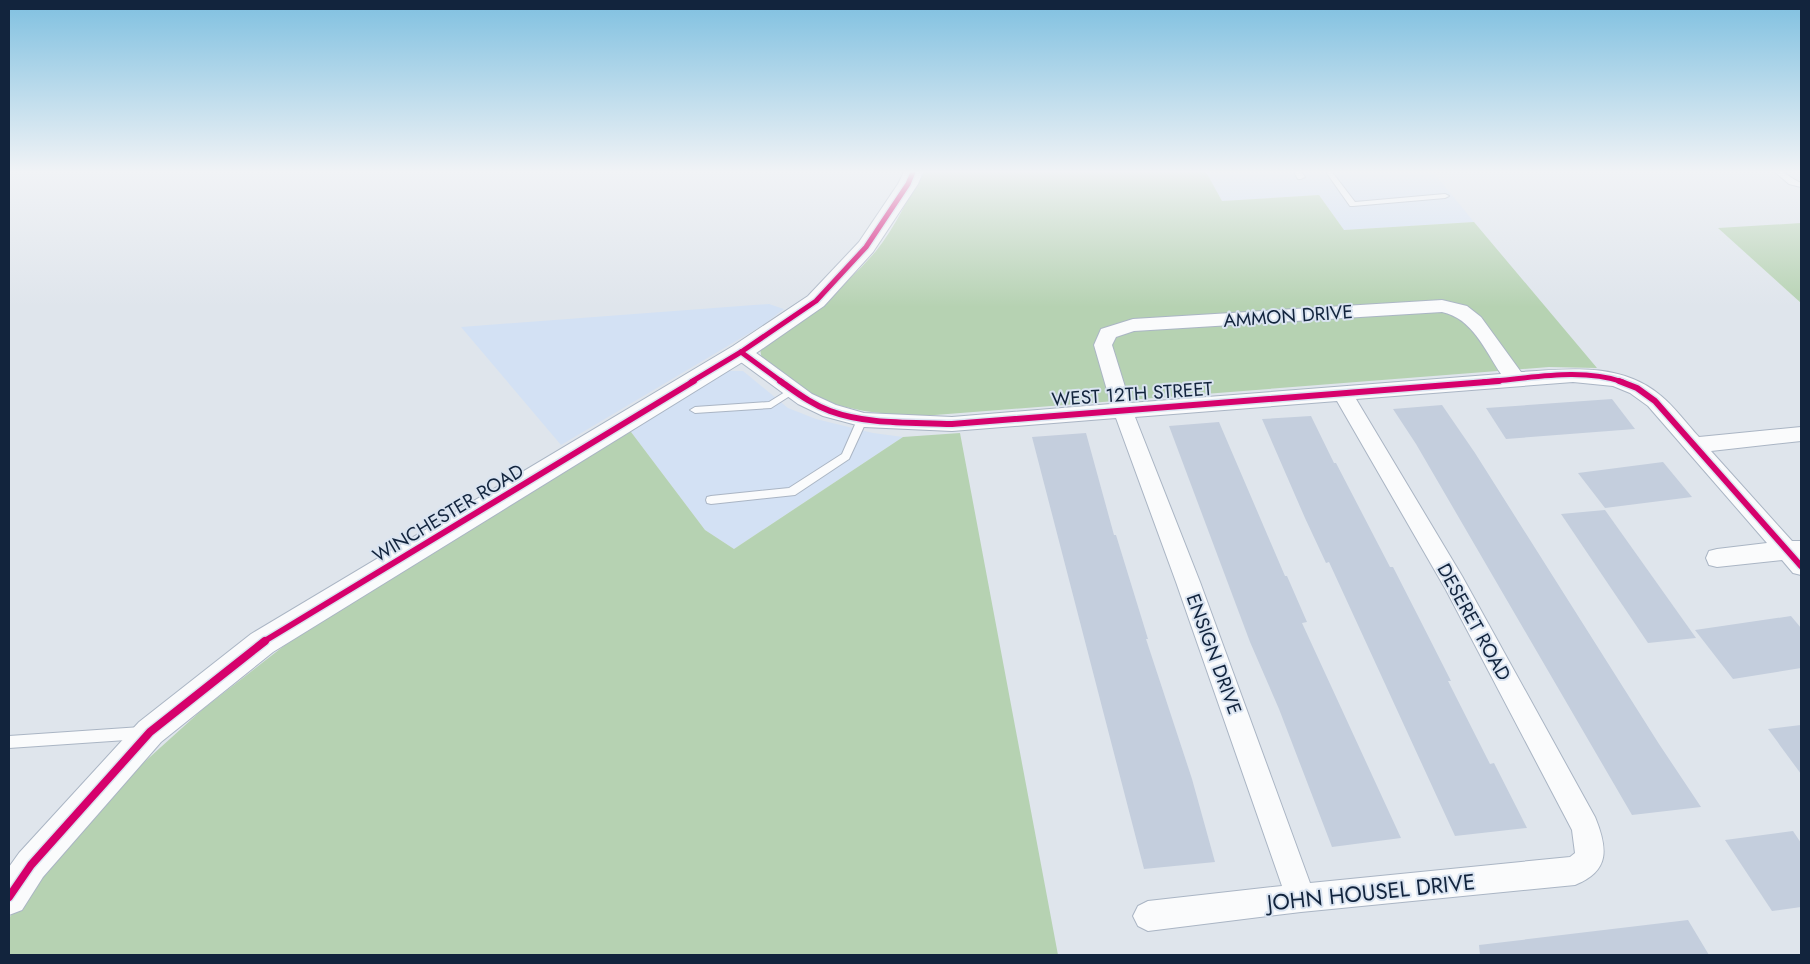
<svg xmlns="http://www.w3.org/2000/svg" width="1810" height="964" font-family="Jost,sans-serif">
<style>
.built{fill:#d3e1f4}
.green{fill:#b6d2b2}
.building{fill:#c4cedd}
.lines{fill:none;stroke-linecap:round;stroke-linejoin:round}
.service-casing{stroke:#aab5c4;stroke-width:2}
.minor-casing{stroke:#aab5c4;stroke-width:2}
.tertiary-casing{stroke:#aab5c4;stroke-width:2}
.service{fill:#fafbfc;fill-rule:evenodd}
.minor{fill:#fafbfc;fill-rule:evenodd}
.tertiary{fill:#fafbfc;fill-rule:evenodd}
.cycleway-far2-casing{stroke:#dae4f1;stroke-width:8}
.cycleway-far1-casing{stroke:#dae4f1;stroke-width:9}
.cycleway-casing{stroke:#dae4f1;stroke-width:11}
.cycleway-far2{stroke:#d6006c;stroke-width:5}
.cycleway-far1{stroke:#d6006c;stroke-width:6}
.cycleway{stroke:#d6006c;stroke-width:8}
.labels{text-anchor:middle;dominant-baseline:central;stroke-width:4;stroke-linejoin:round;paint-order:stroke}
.street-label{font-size:19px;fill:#12243d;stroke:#dae4f1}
.near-street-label{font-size:22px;fill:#12243d;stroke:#dae4f1}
</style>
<rect width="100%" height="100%" fill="#dfe5ec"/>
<g class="built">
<path d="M1206 172H1433L1474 222 1344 230 1319 195 1222 201Z"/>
<path d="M769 304 784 309 763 325 561 445 461 327Z"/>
<path d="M726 371H743L788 408 816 419 873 433 903 437 734 549 705 530 628 428Z"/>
</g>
<g class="green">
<path d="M922 172H1206L1222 201 1319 195 1344 230 1474 222 1597 368 1549 367 922 416C885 414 843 412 809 393 793 384 777 371 762 360L760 349C801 320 843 290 876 251 895 228 908 198 922 172Z"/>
<path d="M1801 223V303L1718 228Z"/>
<path d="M628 428 705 530 734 549 903 437 960 433 1058 955H9V918L119 785 203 709 294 638Z"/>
</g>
<g class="building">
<path d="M1612 399 1635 429 1506 439 1486 408Z"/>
<path d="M1442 405 1475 453 1659 744 1701 807 1632 815 1416 444 1393 409Z"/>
<path d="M1311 416 1334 463H1336L1390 567H1393L1417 614 1451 681H1448L1490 764 1494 763 1527 828 1455 836 1329 562 1326 563 1305 518 1262 419Z"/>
<path d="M1219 422 1285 576H1287L1307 622 1302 623 1401 838 1332 847 1279 709 1250 642 1169 426Z"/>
<path d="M1086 433 1114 535H1116L1148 639H1146L1192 779 1215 862 1144 869 1032 437Z"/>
<path d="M1663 462 1692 497 1605 508 1578 473Z"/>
<path d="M1605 510 1696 638 1648 643 1561 514Z"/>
<path d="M1791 616 1801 628V668L1733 679 1695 630Z"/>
<path d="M1801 725V774L1768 729Z"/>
<path d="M1793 831 1801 843V907L1772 911 1725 840Z"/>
<path d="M1688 920 1709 955H1480L1479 945Z"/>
</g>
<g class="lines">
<defs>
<g id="service">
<path d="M1294 172H1301L1305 177 1301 179H1298Z"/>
<path d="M1326 172H1332L1355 202 1445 194 1449 196 1445 198 1353 206H1350Z"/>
<path d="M1775 172H1783L1795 180 1801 183V187L1789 184Z"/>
<path d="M793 387 796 388 798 390 796 392 771 408 695 413 690 410 695 407 769 402Z"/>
<path d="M862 417 867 420 849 459 795 495 711 504 707 503 706 500 707 497 711 496 789 488 842 454 857 420Z"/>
<path d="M141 727 145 729 147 733 145 737 141 739 9 748V736Z"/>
</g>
<path id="minor" d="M1442 300 1467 306 1481 317 1521 372C1568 369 1620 362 1660 395 1674 406 1686 423 1699 437L1801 427V441L1711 451 1792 541H1801V575L1793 573 1782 560 1717 567 1709 565 1706 558 1709 551 1717 549 1767 543 1648 406 1630 393 1613 386 1573 382 1356 399 1462 576 1595 817C1608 849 1610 871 1575 885L1301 912 1148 931 1138 926 1133 916 1138 906 1148 901 1282 886 1176 582 1116 418 952 431 864 427 823 416 798 404 734 357 732 352 734 347 741 346 748 347 812 394 836 405 864 413 952 417 1111 404 1094 345 1101 329 1133 319ZM1442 312C1472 318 1485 350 1501 374L1130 403 1112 345 1116 337 1134 331ZM1337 401 1446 590 1572 830 1575 853 1570 857 1310 883 1200 582 1135 417Z"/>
<path id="tertiary" d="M904 172H923L918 184 873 252 824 306 749 358 273 652 161 742 43 877 22 910 9 915V867L19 853 139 722 251 634 733 346 808 296 859 242 898 184Z"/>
</defs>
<use href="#service" class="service-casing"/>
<use href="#minor" class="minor-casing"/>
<use href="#tertiary" class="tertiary-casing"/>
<use href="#service" class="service"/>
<use href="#minor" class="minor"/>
<use href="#tertiary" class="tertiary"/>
<defs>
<g id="cycleway-far2">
<path d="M741 352 782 382"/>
<path d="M691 382 741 352 816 301 866 247 908 184 913 172"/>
<path d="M1483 382C1528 379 1579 367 1623 382"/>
</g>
<g id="cycleway-far1">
<path d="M780 381C796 392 811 404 830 411 868 425 912 422 952 424L1499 381"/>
<path d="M1619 381 1637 388 1655 401 1801 566"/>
<path d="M263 642 694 381"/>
</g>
<path id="cycleway" d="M9 897 31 865 150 732 265 641"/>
</defs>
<use href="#cycleway-far2" class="cycleway-far2-casing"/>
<use href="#cycleway-far1" class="cycleway-far1-casing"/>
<use href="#cycleway" class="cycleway-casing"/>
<use href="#cycleway-far2" class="cycleway-far2"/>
<use href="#cycleway-far1" class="cycleway-far1"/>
<use href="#cycleway" class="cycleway"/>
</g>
<linearGradient id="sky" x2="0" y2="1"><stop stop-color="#7fc0e0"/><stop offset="0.56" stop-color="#f1f3f6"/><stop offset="1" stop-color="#f1f3f6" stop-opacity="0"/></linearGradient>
<rect width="1810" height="307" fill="url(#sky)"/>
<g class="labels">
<g class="street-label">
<text transform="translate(1288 316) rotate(-4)">AMMON DRIVE</text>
<text transform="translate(1132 394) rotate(-4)">WEST 12TH STREET</text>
<text transform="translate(448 513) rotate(-31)">WINCHESTER ROAD</text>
<text transform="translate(1474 622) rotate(61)">DESERET ROAD</text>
<text transform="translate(1214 654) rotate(70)">ENSIGN DRIVE</text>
</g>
<g class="near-street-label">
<text transform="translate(1371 892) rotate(-6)">JOHN HOUSEL DRIVE</text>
</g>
</g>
<rect width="1810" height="964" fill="none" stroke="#12243d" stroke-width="20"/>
</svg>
